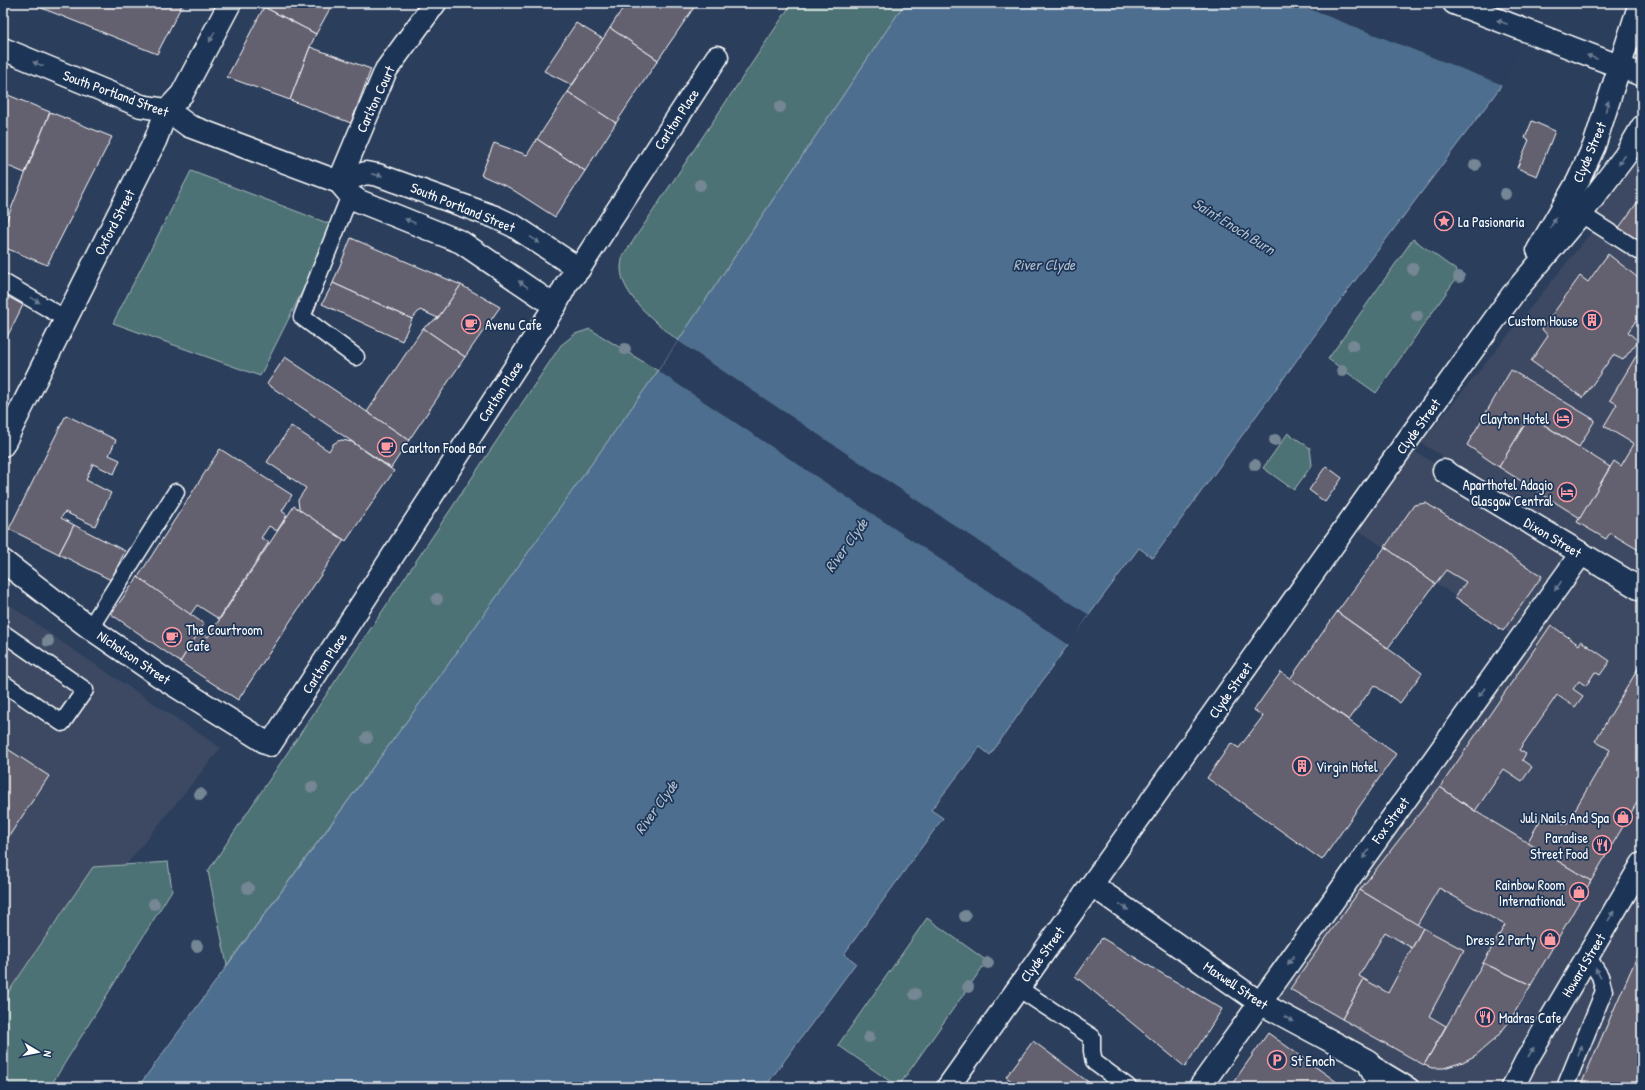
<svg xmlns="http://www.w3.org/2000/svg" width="1645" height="1090" font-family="'Patrick Hand',sans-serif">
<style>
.built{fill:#3c4862}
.green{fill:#4d7275;stroke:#a6b8ba}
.water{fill:#4e6e8f;stroke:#95a8bc}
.pier{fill:#2b3e5c}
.building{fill:#646070;stroke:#fff}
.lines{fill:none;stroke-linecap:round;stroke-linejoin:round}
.service-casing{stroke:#fff;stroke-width:19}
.minor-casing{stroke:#fff;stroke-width:25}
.primary-casing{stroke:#fff;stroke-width:25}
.service{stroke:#1d3557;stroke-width:16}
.minor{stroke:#1d3557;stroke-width:22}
.primary{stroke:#1d3557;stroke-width:22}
.tree{fill:#748694}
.oneway{fill:#6c7c92}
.labels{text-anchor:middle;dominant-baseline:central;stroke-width:3.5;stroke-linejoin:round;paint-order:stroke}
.street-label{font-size:14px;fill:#fff;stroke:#1d3557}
.poi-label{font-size:14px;fill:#fff;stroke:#1d3557;text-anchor:start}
.water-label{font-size:15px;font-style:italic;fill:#afbecd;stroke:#1d3557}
</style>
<rect width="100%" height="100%" fill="#2b3e5c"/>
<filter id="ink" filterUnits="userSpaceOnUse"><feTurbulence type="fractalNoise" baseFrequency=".025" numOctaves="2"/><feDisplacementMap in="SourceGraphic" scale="8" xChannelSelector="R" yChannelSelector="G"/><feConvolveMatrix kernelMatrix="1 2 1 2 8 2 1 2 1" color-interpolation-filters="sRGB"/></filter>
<g filter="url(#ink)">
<g class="built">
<path d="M1642 127V581L1421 443 1593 230 1581 214Z"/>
<path d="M1404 445 1642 588V1087H1411L1260 1003 1519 640 1348 523Z"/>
<path d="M3 600 72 649 221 748 126 865 93 867 3 1000Z"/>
</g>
<g class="green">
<path d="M792 3H905L678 341C658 323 621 297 621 268 621 264 622 259 623 256Z"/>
<path d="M191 171 335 226 260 376 113 323Z"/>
<path d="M1413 239 1460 273 1376 393 1328 359Z"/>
<path d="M590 329 658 371 440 676 227 965 208 871 561 345 575 334Z"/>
<path d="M1288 433 1310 448 1312 465 1294 490 1263 468Z"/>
<path d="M168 862 172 890 50 1087H3V1000L93 867Z"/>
<path d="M927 918 987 961 898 1087 838 1045Z"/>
</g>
<path class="water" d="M905 3H1532L1499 89 1336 306 1153 558 1139 548 1089 615 990 755 980 747 931 810 943 818 844 954 856 963 765 1087H138L440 676 658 371Z"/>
<g class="pier">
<path d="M1294 3H1534L1503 85Z"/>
<path d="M678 341 1089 615 1069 645 658 371Z"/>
</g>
<g class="building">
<path d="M29 3H183L157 54Z"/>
<path d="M267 3H333L316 34 264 7Z"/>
<path d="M589 3H610L608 7Z"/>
<path d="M626 3H697L658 60 610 28Z"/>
<path d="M264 7 316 34 310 47 290 100 227 77Z"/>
<path d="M576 23 603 39 572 85 544 71Z"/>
<path d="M610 28 658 60 616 123 568 92Z"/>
<path d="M310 47 371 69 351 123 290 100Z"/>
<path d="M568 92 616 123 585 171 537 139Z"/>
<path d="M3 93 50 112 25 173 3 164Z"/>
<path d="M50 112 112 137 47 265 3 247V229Z"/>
<path d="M1532 121 1555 131 1537 176 1517 168 1529 140 1525 138Z"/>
<path d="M537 139 585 171 555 217 510 188 481 175 494 143 527 155Z"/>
<path d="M1642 196V245L1618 229Z"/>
<path d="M351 238 461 285 438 318 420 310 412 319 333 283Z"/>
<path d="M1608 254 1642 281V312L1628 332 1638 341 1623 360 1613 355 1583 398 1531 361 1548 336 1542 329 1580 276 1588 282Z"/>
<path d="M333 283 412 319 402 341 322 304Z"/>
<path d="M461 285 500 307 465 357 423 328 438 318Z"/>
<path d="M3 294 23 305 3 345Z"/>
<path d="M423 328 465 357 409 440 367 412Z"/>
<path d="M1642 346V552L1610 533 1606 539 1577 522 1614 461 1621 466 1634 444 1604 426 1617 404 1610 400Z"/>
<path d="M285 357 409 440 391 468 267 384Z"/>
<path d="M1511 370 1595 420 1579 447 1530 416 1499 467 1467 445Z"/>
<path d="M66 415 116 440 109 455 120 460 114 474 93 464 86 480 111 493 95 526 65 512 61 518 74 525 59 554 9 529Z"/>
<path d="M1530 416 1610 467 1580 518 1499 467Z"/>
<path d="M291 426 329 451 333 444 338 441 342 440 352 442 394 471 346 541 302 512 299 508 298 500 306 488 267 462Z"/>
<path d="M220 449 292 495 282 511 287 515 277 531 269 526 261 538 269 542 219 619 197 605 190 615 138 577Z"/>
<path d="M1326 466 1342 478 1325 502 1309 490Z"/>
<path d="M1426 503 1542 576 1503 631 1455 597 1466 582 1446 570 1435 584 1385 547 1414 505Z"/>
<path d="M294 506 344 540 238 700 180 662 199 631 208 637Z"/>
<path d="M74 525 125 551 111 580 59 554Z"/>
<path d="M1385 547 1435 584 1388 648 1337 612Z"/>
<path d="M138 577 204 624 180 662 111 614Z"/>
<path d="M1337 612 1422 673 1400 703 1374 685 1349 720 1290 679Z"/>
<path d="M1551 625 1579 645 1581 641 1610 661 1600 675 1595 672 1586 686 1579 681 1573 689 1583 696 1575 707 1557 695 1519 750 1526 754 1522 760 1532 767 1522 781 1504 769 1475 811 1440 787Z"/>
<path d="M1642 662V794L1591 881 1527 843 1545 812 1566 825 1610 750 1595 741Z"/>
<path d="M1281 672 1396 754 1322 860 1207 778 1231 743 1239 748 1263 716 1254 710Z"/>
<path d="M3 746 49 776 3 845Z"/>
<path d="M1440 787 1475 811 1591 881 1531 985 1483 963 1505 925 1439 888 1417 925 1360 890Z"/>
<path d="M1360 890 1423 928 1412 948 1385 932 1359 976 1364 979 1342 1019 1290 989Z"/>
<path d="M1423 928 1464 950 1429 1016 1446 1026 1424 1065 1342 1019 1364 979 1388 993Z"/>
<path d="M1102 938 1222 1009 1185 1067 1075 976Z"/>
<path d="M1642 945V1087H1580Z"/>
<path d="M1483 963 1531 985 1509 1022 1497 1037 1476 1055 1463 1062 1444 1068H1432L1424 1065Z"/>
<path d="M1268 1033 1344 1087H1230Z"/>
<path d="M1033 1041 1095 1087H1020L1006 1077Z"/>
</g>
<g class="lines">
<defs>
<g id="service">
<path d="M350 195 302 317 356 357"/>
<path d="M1581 214 1642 253"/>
<path d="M3 282 66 319"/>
<path d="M90 628 176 492"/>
<path d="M3 633 85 690 62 723 3 683"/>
<path d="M1018 988 1092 1037V1051L1094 1062 1128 1087"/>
<path d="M1368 1061 1411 1087"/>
<path d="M1565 1087 1604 991 1600 976 1588 957"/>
</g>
<g id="minor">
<path d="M339 182 366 173 378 175 495 217 514 226 579 269"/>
<path d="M339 182 386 70 435 3"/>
<path d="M3 445 155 141 167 110 189 126 339 182 350 195 359 201 461 242 555 306"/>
<path d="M1444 471 1642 590"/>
<path d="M3 561 90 628 161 677 270 745 555 306 567 283 579 269 717 57"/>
<path d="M1092 885 1260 1003 1368 1061 1379 1087"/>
<path d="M1200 1087 1581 554"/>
<path d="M1513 1087 1526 1061 1642 864"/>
</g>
<g id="primary">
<path d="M1454 3 1642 75"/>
<path d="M3 49 141 106 167 110 182 94 230 3"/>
<path d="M1538 250 1578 181 1594 146 1640 3"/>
<path d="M948 1087 1404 445 1513 294 1581 214 1625 156 1642 127"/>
</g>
</defs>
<use href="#service" class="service-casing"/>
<use href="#minor" class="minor-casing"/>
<use href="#primary" class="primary-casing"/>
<use href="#service" class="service"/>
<use href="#minor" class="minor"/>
<use href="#primary" class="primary"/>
</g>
<g class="tree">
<circle cx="780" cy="107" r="6"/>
<circle cx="1475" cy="165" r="6"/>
<circle cx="700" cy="185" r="6"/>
<circle cx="1505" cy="194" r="6"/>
<circle cx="1413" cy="269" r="6"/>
<circle cx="1459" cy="277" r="6"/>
<circle cx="1417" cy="316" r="6"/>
<circle cx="1353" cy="345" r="6"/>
<circle cx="625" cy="349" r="6"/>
<circle cx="1342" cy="371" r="6"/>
<circle cx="1275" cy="440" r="6"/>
<circle cx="1255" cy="465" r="6"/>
<circle cx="437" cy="599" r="6"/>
<circle cx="48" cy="641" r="6"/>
<circle cx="367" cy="738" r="6"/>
<circle cx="312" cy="787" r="6"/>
<circle cx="200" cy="794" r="6"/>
<circle cx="248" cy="888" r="6"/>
<circle cx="154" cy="904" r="6"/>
<circle cx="965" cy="916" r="6"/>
<circle cx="197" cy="946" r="6"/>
<circle cx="988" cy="963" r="6"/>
<circle cx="968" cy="987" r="6"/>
<circle cx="915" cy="994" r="6"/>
<circle cx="869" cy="1037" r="6"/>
</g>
<defs><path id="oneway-solid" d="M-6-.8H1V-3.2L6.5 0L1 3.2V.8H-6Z"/></defs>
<g class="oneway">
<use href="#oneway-solid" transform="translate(1502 22) rotate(-159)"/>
<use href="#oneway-solid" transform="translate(212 37) rotate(118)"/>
<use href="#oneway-solid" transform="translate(1592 57) rotate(-159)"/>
<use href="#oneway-solid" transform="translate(38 64) rotate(-158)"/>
<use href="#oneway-solid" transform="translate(1607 106) rotate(-74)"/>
<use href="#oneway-solid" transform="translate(1622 160) rotate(126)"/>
<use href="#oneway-solid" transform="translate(377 175) rotate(12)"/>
<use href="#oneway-solid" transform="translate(410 221) rotate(-158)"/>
<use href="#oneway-solid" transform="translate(1553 223) rotate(-61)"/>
<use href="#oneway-solid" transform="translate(535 240) rotate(34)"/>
<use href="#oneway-solid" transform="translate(523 284) rotate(-146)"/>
<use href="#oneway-solid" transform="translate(35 300) rotate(31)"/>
<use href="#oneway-solid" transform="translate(1558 586) rotate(126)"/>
<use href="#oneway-solid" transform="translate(1482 692) rotate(126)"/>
<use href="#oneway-solid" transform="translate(1366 854) rotate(126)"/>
<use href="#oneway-solid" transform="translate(1124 907) rotate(35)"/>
<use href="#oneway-solid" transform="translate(1611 916) rotate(-60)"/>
<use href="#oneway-solid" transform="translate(1291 960) rotate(126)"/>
<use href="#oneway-solid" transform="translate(1598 973) rotate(-119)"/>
<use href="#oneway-solid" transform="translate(1289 1019) rotate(28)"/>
<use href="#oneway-solid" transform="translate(1580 1051) rotate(-68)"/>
<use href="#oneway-solid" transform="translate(1531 1052) rotate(-59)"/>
</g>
</g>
<defs>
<symbol id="sight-ring" viewBox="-11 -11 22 22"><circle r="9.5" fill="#1d3557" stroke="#ff9aa2" stroke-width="1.5"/><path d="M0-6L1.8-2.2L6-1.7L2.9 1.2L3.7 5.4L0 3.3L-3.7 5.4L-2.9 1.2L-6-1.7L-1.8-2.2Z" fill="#ff9aa2"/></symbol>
<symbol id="building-ring" viewBox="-11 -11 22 22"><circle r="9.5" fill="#1d3557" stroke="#ff9aa2" stroke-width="1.5"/><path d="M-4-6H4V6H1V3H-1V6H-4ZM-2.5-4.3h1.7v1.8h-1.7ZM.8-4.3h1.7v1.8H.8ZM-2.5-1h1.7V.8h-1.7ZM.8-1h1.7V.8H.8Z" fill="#ff9aa2"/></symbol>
<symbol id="cafe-ring" viewBox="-11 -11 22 22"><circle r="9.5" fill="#1d3557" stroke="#ff9aa2" stroke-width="1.5"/><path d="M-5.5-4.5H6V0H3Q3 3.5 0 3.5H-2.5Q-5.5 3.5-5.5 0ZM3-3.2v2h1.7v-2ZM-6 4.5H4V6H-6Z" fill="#ff9aa2"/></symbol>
<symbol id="hotel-ring" viewBox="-11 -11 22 22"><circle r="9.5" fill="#1d3557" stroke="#ff9aa2" stroke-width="1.5"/><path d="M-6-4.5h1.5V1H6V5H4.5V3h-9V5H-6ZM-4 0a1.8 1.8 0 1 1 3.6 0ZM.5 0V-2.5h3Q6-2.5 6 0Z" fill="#ff9aa2"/></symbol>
<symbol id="shop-ring" viewBox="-11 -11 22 22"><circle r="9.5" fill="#1d3557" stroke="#ff9aa2" stroke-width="1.5"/><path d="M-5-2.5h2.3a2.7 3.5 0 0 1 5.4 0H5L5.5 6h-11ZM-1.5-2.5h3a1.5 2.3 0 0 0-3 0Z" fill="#ff9aa2"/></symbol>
<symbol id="restaurant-ring" viewBox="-11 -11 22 22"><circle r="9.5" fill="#1d3557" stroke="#ff9aa2" stroke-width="1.5"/><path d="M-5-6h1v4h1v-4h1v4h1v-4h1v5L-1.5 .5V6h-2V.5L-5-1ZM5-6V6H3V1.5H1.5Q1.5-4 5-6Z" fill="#ff9aa2"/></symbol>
<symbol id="parking-ring" viewBox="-11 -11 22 22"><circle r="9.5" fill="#1d3557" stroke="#ff9aa2" stroke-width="1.5"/><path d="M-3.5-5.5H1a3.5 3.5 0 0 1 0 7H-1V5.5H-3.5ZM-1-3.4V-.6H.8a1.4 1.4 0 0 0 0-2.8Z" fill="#ff9aa2"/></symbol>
</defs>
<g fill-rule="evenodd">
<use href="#sight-ring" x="1433" y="210" width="22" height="22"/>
<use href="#building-ring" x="1581" y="309" width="22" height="22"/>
<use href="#cafe-ring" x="460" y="313" width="22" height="22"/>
<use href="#hotel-ring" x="1552" y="407" width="22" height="22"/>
<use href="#cafe-ring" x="376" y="436" width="22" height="22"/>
<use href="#hotel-ring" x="1556" y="481" width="22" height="22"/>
<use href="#cafe-ring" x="161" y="626" width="22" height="22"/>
<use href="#building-ring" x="1291" y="755" width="22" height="22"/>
<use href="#shop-ring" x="1612" y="806" width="22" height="22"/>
<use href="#restaurant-ring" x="1591" y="834" width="22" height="22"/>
<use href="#shop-ring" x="1568" y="881" width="22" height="22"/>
<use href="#shop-ring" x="1539" y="928" width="22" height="22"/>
<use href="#restaurant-ring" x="1474" y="1006" width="22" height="22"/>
<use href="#parking-ring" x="1266" y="1049" width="22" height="22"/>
</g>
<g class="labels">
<g class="street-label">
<text transform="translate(116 93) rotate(20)">South Portland Street</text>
<text transform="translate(375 99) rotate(-65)">Carlton Court</text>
<text transform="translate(676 119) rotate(-57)">Carlton Place</text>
<text transform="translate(1589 152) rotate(-67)">Clyde Street</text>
<text transform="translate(463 207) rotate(22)">South Portland Street</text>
<text transform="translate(114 222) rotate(-63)">Oxford Street</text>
<text transform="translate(500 391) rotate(-57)">Carlton Place</text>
<text transform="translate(1418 426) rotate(-54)">Clyde Street</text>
<text transform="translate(1553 537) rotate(31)">Dixon Street</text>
<text transform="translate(134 657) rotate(34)">Nicholson Street</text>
<text transform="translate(324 663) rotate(-57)">Carlton Place</text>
<text transform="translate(1230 690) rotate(-55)">Clyde Street</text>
<text transform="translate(1390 820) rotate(-54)">Fox Street</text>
<text transform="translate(1042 954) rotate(-54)">Clyde Street</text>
<text transform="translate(1583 965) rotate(-59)">Howard Street</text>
<text transform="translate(1236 985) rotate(34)">Maxwell Street</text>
</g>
<g class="poi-label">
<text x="1458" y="221">La Pasionaria</text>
<text x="1578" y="320" text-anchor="end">Custom House</text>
<text x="485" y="324">Avenu Cafe</text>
<text x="1549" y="418" text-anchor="end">Clayton Hotel</text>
<text x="401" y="447">Carlton Food Bar</text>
<text x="1553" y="484" text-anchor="end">Aparthotel Adagio<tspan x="1553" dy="16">Glasgow Central</tspan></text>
<text x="186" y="629">The Courtroom<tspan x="186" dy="16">Cafe</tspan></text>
<text x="1316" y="766">Virgin Hotel</text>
<text x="1609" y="817" text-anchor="end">Juli Nails And Spa</text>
<text x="1588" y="837" text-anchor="end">Paradise<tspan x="1588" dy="16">Street Food</tspan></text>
<text x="1565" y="884" text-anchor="end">Rainbow Room<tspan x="1565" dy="16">International</tspan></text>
<text x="1536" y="939" text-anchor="end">Dress 2 Party</text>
<text x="1499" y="1017">Madras Cafe</text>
<text x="1291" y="1060">St Enoch</text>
</g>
<g class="water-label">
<text transform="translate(1234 226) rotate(32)">Saint Enoch Burn</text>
<text x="1044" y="264">River Clyde</text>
<text transform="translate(846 545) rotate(-54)">River Clyde</text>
<text transform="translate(656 807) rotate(-54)">River Clyde</text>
</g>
</g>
<rect width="1645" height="1090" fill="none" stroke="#1d3557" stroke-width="16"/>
<rect x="8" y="8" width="1629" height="1074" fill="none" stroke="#fff" stroke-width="1.5" filter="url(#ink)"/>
<g transform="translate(38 1052) rotate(100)" stroke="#1d3557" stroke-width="3" paint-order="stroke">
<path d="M0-3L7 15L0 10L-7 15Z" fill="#ffffff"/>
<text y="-6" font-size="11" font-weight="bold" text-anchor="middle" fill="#ffffff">N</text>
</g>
</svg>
